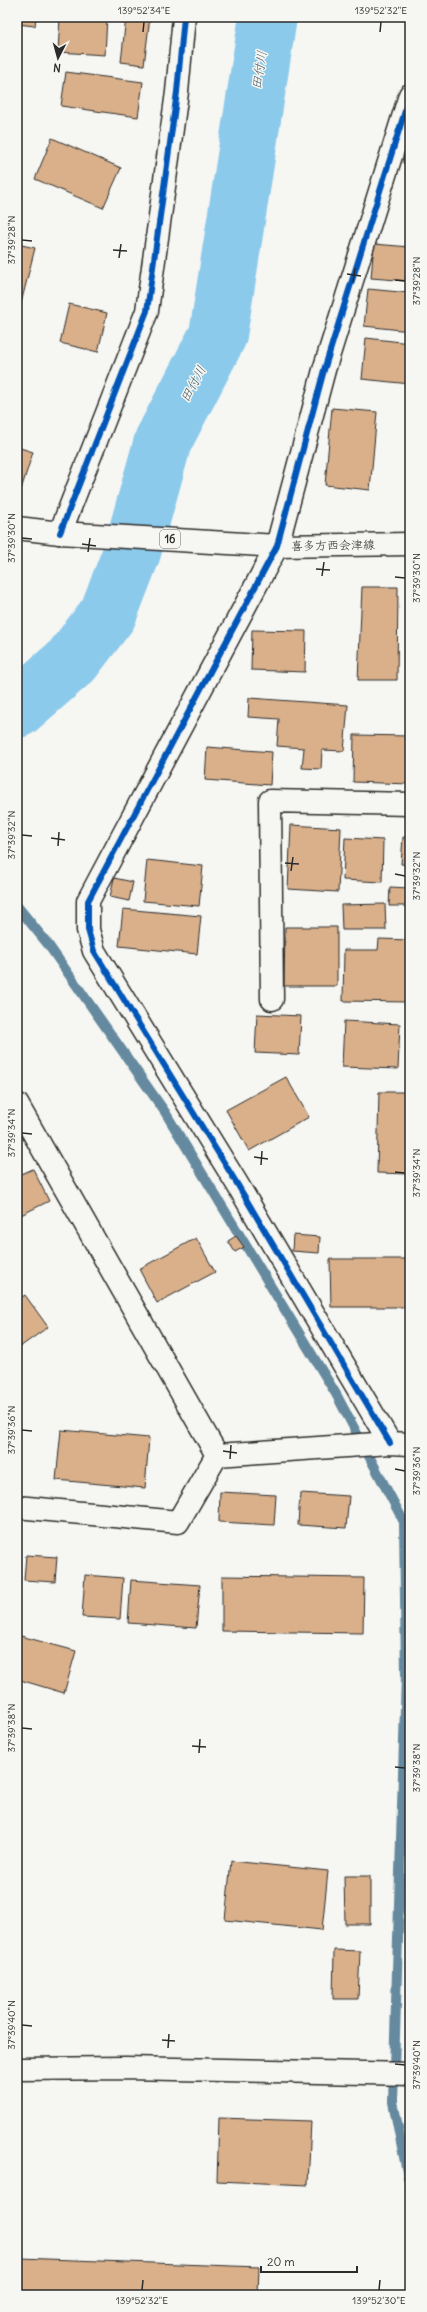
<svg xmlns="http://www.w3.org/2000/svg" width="427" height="2312" font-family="Delius,'Klee One',sans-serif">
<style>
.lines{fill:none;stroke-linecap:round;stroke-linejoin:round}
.stream{stroke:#658a9f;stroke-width:10}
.river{stroke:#8ccaec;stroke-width:58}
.building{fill:#d9b08a;stroke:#2b2b2b}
.street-casing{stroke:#2b2b2b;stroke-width:25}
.primary-casing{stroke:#2b2b2b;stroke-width:25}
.street{stroke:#f6f6f2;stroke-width:22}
.primary{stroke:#f6f6f2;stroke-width:22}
.cycleway-casing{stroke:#f6f6f2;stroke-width:8}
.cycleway{stroke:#0057b8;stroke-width:6}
.ticks{fill:none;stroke:#2b2b2b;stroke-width:1.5}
.labels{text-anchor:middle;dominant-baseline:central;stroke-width:3;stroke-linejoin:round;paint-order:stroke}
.shield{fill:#f6f6f2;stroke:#686867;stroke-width:1}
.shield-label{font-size:11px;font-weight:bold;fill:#2b2b2b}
.street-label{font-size:12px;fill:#2b2b2b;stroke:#f6f6f2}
.water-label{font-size:13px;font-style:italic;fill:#485b65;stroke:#f6f6f2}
.neatline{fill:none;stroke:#2b2b2b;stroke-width:1.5}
.ticks-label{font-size:10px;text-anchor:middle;fill:#2b2b2b}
</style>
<rect width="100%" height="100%" fill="#f6f6f2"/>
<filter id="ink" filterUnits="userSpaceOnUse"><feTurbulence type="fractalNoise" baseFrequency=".025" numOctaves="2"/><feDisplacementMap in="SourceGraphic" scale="8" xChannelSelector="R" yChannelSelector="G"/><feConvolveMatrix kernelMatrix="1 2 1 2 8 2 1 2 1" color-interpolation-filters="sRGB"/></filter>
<g filter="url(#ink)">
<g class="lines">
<path class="stream" d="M17 906 47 943 165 1112 336 1394 404 1522 406 1675 393 2102 410 2187"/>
<path class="river" d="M17 709 72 661 108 614 132 552 163 441 218 335 268 17"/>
</g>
<g class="building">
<path d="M17 17H36L35 26 17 24Z"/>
<path d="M60 17H107L105 55 58 52Z"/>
<path d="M126 17H150L144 65 121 62Z"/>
<path d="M66 72 143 82 138 117 61 106Z"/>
<path d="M410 137V165L403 163Z"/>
<path d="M52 138 121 168 103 208 35 179Z"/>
<path d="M17 244 35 248 19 311 17 310Z"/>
<path d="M374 244 410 247V281L371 278Z"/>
<path d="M368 289 410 293V331L364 326Z"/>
<path d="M69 304 107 313 98 352 60 343Z"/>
<path d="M366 338 410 343V384L362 379Z"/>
<path d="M332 408 377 412 370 490 325 485Z"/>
<path d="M17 447 33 452 17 502Z"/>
<path d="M362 587H398L397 680H358Z"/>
<path d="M252 630 306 631 305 672 251 670Z"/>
<path d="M249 698 348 705 344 751 322 750 321 769 302 768 304 748 277 746 279 719 248 717Z"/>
<path d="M354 735 410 736V784L353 782Z"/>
<path d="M207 747 272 752 270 785 205 780Z"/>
<path d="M291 825 341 828 338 892 288 889Z"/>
<path d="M403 837 410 838V865L401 864Z"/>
<path d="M345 838 383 840 382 882 343 880Z"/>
<path d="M147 860 203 866 199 906 143 901Z"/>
<path d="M114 878 133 882 129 901 110 897Z"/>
<path d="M390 887 410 888V906H389Z"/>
<path d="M385 904 386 930H342L341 905Z"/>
<path d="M123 909 201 916 197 954 119 946Z"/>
<path d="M285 927H337V986H284Z"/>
<path d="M379 939 410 940 409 1002 343 1001 344 950H378Z"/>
<path d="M257 1014 301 1016 299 1055 255 1053Z"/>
<path d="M344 1021 400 1024 398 1069 342 1067Z"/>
<path d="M286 1077 309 1117 249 1151 226 1110Z"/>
<path d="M379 1092H410V1174L377 1173Z"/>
<path d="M33 1169 49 1201 17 1217V1176Z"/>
<path d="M293 1235 320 1237 319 1253 292 1251Z"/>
<path d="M236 1236 244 1247 235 1252 228 1241Z"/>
<path d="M196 1238 215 1272 157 1303 139 1269Z"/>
<path d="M330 1259H410V1307H331Z"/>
<path d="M25 1295 48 1327 17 1349V1300Z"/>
<path d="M61 1430 149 1438 145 1488 56 1480Z"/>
<path d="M220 1492 276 1495 274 1525 219 1522Z"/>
<path d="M300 1493 349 1496 346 1528 298 1525Z"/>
<path d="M26 1555 57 1557 55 1582 24 1580Z"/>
<path d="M85 1575 123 1578 120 1619 82 1617Z"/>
<path d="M222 1576 364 1578 363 1633 222 1631Z"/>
<path d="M131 1580 200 1585 196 1628 128 1623Z"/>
<path d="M17 1635 76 1651 64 1693 17 1679Z"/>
<path d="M231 1861 328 1871 322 1930 225 1920Z"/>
<path d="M344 1876H370V1924H345Z"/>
<path d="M334 1950 360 1951 358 1999H333Z"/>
<path d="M219 2118 311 2121 308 2185 217 2181Z"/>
<path d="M20 2258 259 2267 258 2295H19Z"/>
</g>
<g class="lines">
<defs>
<g id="street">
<path d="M60 533 147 311 177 92 184 17"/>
<path d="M272 999 270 801 410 804"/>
<path d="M17 1104 217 1455"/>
<path d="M390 1443 236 1182 94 951 88 930V901L277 546 324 370 410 95"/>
<path d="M217 1455 390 1443 410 1444"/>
<path d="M17 1507 178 1522 217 1455"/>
<path d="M17 2069 126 2068 410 2074"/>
</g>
<path id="primary" d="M17 528 60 533 277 546 410 544"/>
</defs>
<use href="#street" class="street-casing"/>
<use href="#primary" class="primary-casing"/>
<use href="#street" class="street"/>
<use href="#primary" class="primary"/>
<defs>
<g id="cycleway">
<path d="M60 533 147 311 177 92 184 17"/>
<path d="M390 1443 236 1182 94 951 88 930V901L277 546 324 370 410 95"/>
</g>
</defs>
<use href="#cycleway" class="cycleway-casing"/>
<use href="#cycleway" class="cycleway"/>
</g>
</g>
<path class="ticks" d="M143 32 144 22M380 32 381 22M22 240 32 241M113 250 127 251M119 258 121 244M347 274 361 276M395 280 405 281M353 282 355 268M22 538 32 539M82 544 96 546M88 552 90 538M316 569 330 570M322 576 324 562M395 577 405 578M22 835 32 836M51 838 65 840M58 846 59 832M285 863 299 864M291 871 293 857M395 874 405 876M22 1133 32 1134M254 1157 268 1159M261 1165 262 1151M395 1172 405 1173M22 1430 32 1431M223 1451 237 1453M230 1459 231 1445M395 1469 405 1471M22 1728 32 1729M192 1746 206 1747M199 1753 200 1739M395 1767 405 1768M22 2025 32 2026M162 2040 175 2041M168 2048 169 2034M395 2064 405 2065M142 2290 143 2280M379 2290 380 2280"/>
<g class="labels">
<rect class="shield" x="160" y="530" width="20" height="18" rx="3"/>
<g class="shield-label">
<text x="170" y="539">16</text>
</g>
<g class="street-label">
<text transform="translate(333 545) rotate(-1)">喜多方西会津線</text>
</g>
<g class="water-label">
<text transform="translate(259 70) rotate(-81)">田付川</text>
<text transform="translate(193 384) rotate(-62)">田付川</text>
</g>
</g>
<rect width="427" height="2312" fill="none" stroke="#f6f6f2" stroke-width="44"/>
<g transform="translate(58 58) rotate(186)" stroke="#f6f6f2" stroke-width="3" paint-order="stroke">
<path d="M0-3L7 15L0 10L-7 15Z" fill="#2b2b2b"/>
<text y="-6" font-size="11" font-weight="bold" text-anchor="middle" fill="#2b2b2b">N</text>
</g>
<path d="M261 2266v6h96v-6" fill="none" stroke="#2b2b2b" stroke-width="2"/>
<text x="267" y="2266" font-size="12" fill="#2b2b2b" stroke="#f6f6f2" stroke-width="3" paint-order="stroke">20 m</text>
<rect x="22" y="22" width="383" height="2268" class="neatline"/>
<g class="ticks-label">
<text x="144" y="14">139°52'34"E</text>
<text x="381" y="14">139°52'32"E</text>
<text transform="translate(11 240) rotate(-90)" y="4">37°39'28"N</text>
<text transform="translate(416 281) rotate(-90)" y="4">37°39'28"N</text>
<text transform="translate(11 538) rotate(-90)" y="4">37°39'30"N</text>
<text transform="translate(416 578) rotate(-90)" y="4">37°39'30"N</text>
<text transform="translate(11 835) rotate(-90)" y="4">37°39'32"N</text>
<text transform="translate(416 876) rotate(-90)" y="4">37°39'32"N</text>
<text transform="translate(11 1133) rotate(-90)" y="4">37°39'34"N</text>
<text transform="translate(416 1173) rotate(-90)" y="4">37°39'34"N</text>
<text transform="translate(11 1430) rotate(-90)" y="4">37°39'36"N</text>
<text transform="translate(416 1471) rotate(-90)" y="4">37°39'36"N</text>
<text transform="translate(11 1728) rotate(-90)" y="4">37°39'38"N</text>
<text transform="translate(416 1768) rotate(-90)" y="4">37°39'38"N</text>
<text transform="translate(11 2025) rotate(-90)" y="4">37°39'40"N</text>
<text transform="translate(416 2065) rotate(-90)" y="4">37°39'40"N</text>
<text x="142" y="2304">139°52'32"E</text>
<text x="379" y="2304">139°52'30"E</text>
</g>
</svg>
